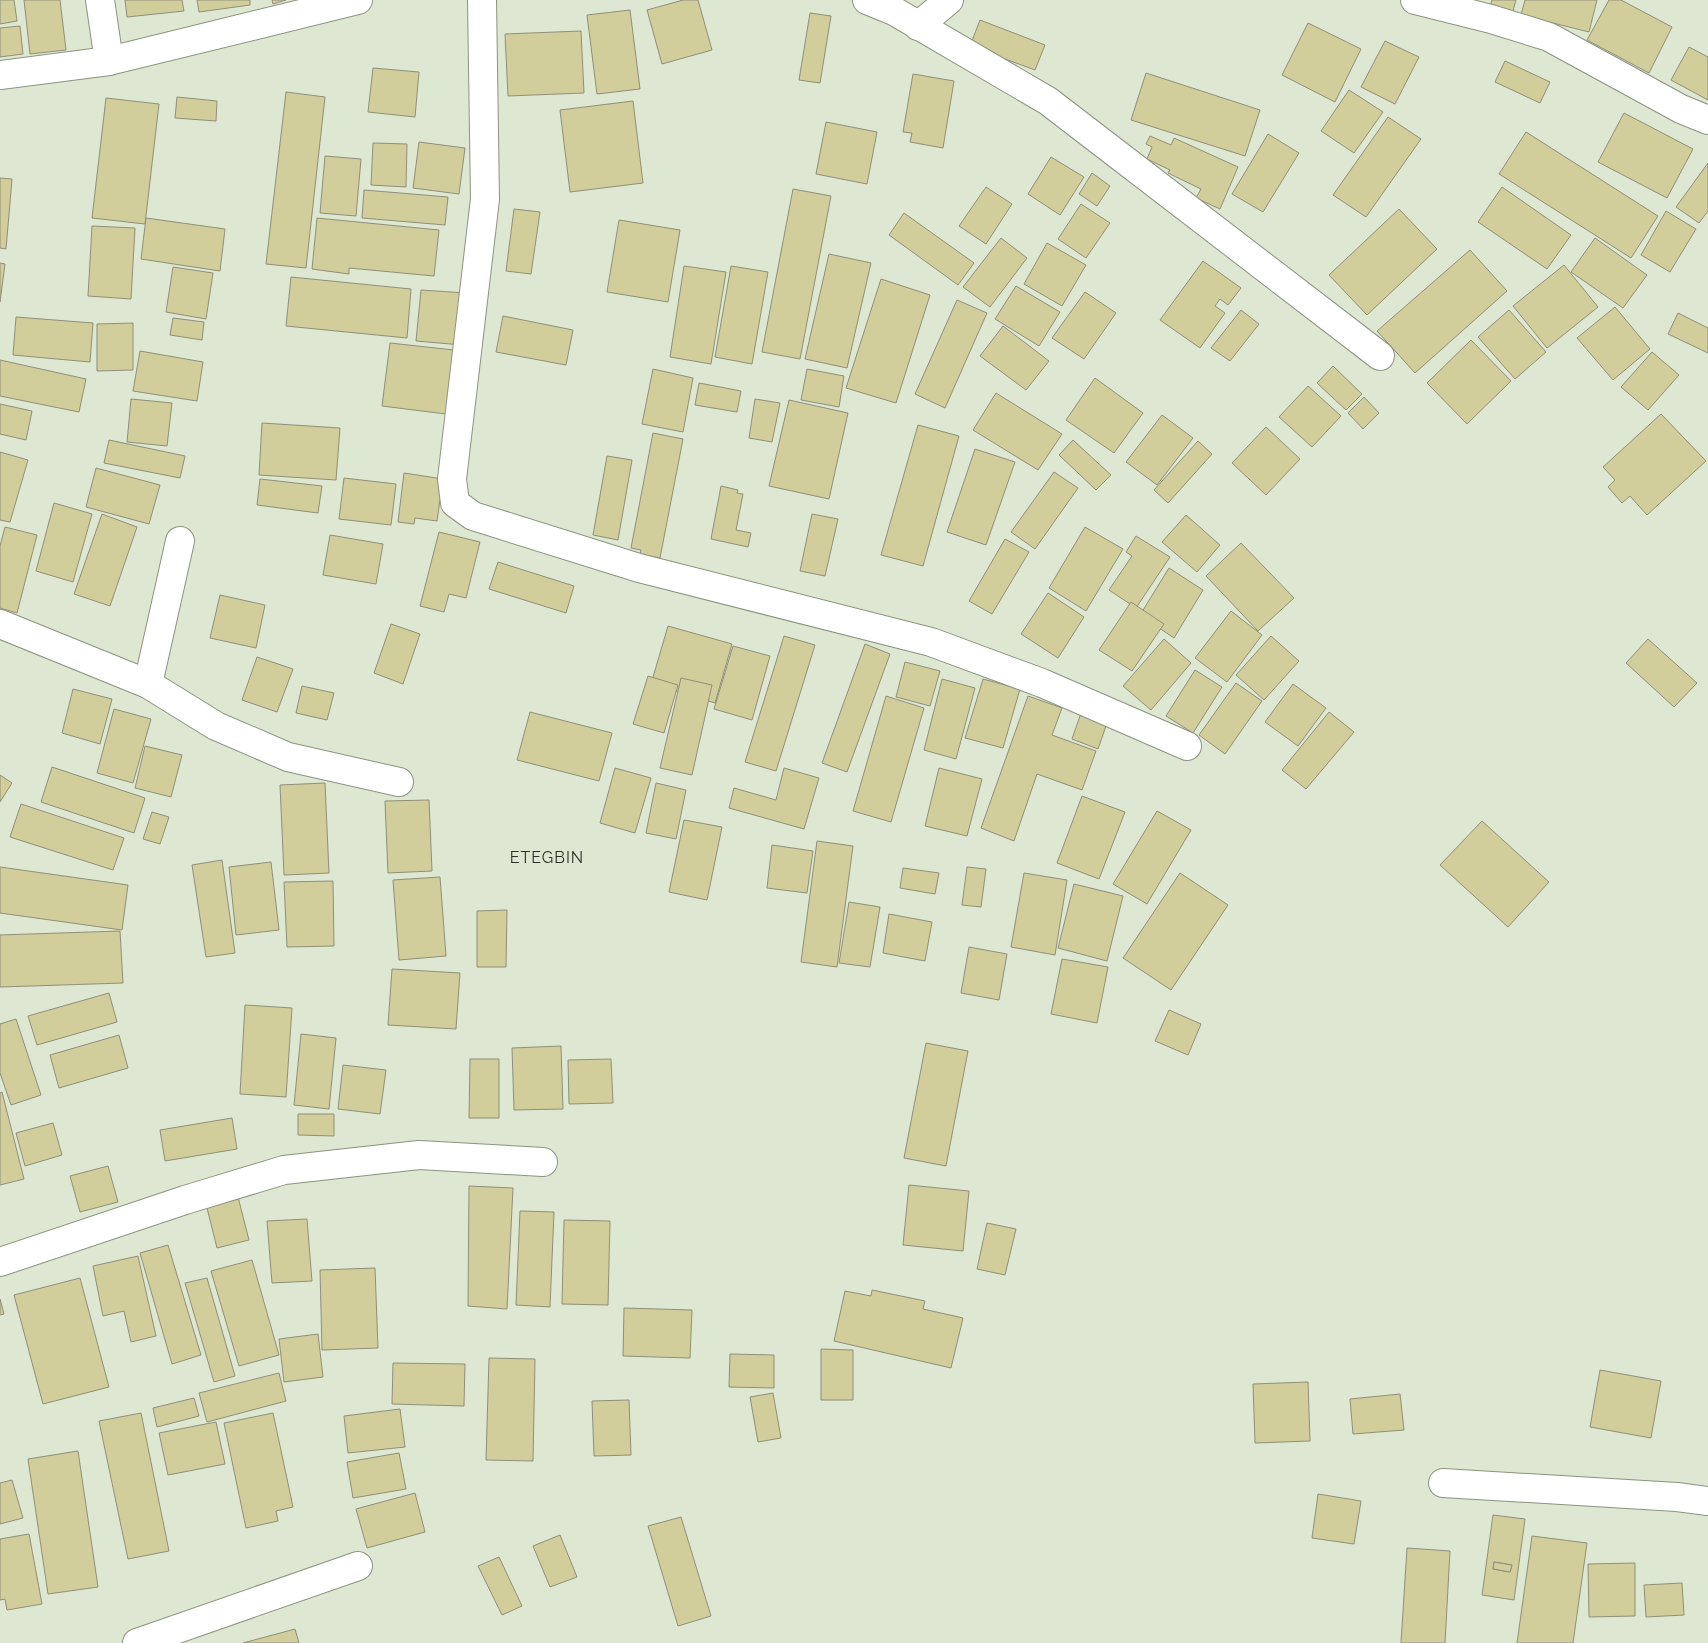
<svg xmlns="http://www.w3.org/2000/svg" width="1708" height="1643" font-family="Raleway,sans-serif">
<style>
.building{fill:#d1ce9b;stroke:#908f79;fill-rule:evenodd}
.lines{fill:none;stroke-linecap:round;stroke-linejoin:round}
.street-casing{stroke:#8c9480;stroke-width:30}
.street{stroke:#fff;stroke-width:28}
.labels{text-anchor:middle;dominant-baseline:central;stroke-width:4;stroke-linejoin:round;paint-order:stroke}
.neighbourhood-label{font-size:16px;letter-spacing:1px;fill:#2c2f27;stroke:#dee7d1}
</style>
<rect width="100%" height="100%" fill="#dee7d1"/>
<g class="building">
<path d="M0 0H14L17 21 0 24Z"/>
<path d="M24 0H60L66 50 30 54Z"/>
<path d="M125 0H182L184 11 127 17Z"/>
<path d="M197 0H250V5L199 12Z"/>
<path d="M272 0H286L273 4Z"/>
<path d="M683 0H698L712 50 662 64 647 10Z"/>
<path d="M1492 0H1516L1510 22 1487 16Z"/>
<path d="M1525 0H1597L1589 32 1521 15Z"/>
<path d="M1609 0H1621L1672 27 1649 73 1587 40Z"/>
<path d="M630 10 640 89 597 94 587 15Z"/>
<path d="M810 13 831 16 820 83 799 80Z"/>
<path d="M980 20 1045 45 1035 70 970 46Z"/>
<path d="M1308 23 1361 49 1335 102 1282 75Z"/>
<path d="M20 26 23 54 0 57V28Z"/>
<path d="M581 31 584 93 508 96 505 34Z"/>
<path d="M1385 41 1419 57 1395 104 1361 87Z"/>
<path d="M1689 47 1708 57V100L1671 80Z"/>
<path d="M1505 61 1550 82 1540 103 1495 82Z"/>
<path d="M373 68 419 72 415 117 368 112Z"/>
<path d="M1146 73 1260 110 1245 156 1131 120Z"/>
<path d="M913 74 954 81 943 148 910 142 912 133 903 132Z"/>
<path d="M1349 90 1383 112 1354 153 1321 131Z"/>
<path d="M286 92 325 97 306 268 266 264Z"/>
<path d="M177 97 217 101 216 121 175 118Z"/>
<path d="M106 98 159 104 145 224 92 218Z"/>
<path d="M633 101 643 183 570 192 560 110Z"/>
<path d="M1624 113 1693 149 1667 198 1598 162Z"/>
<path d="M1388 117 1421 139 1366 217 1333 195Z"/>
<path d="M826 122 877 132 867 184 816 174Z"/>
<path d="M1526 132 1658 216 1631 258 1499 174Z"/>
<path d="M1268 134 1299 153 1263 212 1232 194Z"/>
<path d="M1150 136 1171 145 1174 138 1238 167 1220 209 1196 198 1201 189 1168 173 1170 170 1147 159 1152 147 1146 144Z"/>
<path d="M419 142 465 148 459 194 413 188Z"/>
<path d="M373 143 407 144 406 187 371 185Z"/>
<path d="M325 156 361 159 356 216 320 213Z"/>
<path d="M1051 157 1084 177 1060 215 1028 194Z"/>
<path d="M1708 163V211L1699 223 1676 207Z"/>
<path d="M1092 173 1110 186 1097 206 1079 194Z"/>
<path d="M0 178 12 179 6 249 0 248Z"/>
<path d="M986 187 1012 204 986 244 959 226Z"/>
<path d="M1502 187 1571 235 1547 269 1478 222Z"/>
<path d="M793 189 831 196 800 359 762 352Z"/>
<path d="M364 190 448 197 445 225 362 218Z"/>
<path d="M1081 204 1110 223 1086 258 1058 239Z"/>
<path d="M514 209 540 212 531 274 506 271Z"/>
<path d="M1399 209 1437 249 1367 315 1329 275Z"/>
<path d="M1666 211 1696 229 1670 272 1641 255Z"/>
<path d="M904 213 974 263 958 285 889 235Z"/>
<path d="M146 218 225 229 220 271 141 259Z"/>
<path d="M317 218 439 230 434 276 349 268V274L312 269Z"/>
<path d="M619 220 680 230 668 302 607 292Z"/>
<path d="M92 226 135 228 131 299 88 296Z"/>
<path d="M1001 238 1027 258 990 307 963 287Z"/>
<path d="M1595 238 1647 275 1623 308 1571 272Z"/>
<path d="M1047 243 1086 265 1062 306 1024 284Z"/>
<path d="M1470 250 1507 291 1415 373 1377 331Z"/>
<path d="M829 254 871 263 847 368 805 359Z"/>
<path d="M1203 261 1241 288 1228 305 1220 299 1215 306 1225 313 1200 348 1160 320Z"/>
<path d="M0 263 5 264 0 302Z"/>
<path d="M1564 265 1598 307 1547 348 1513 306Z"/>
<path d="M684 266 726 272 711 364 670 357Z"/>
<path d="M731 266 768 272 752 364 715 357Z"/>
<path d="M173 267 213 273 206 319 166 312Z"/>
<path d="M291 277 411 289 407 338 286 326Z"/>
<path d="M881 279 930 295 896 403 846 388Z"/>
<path d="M1016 286 1060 312 1039 346 995 319Z"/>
<path d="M421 290 466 293 462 345 416 341Z"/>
<path d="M1085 292 1116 313 1084 359 1052 338Z"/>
<path d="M957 300 987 313 945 408 915 394Z"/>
<path d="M1615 307 1650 349 1613 380 1577 338Z"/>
<path d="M1241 310 1259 324 1230 361 1211 348Z"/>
<path d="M1509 310 1546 352 1515 379 1478 337Z"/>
<path d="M1678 313 1708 328V353L1668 334Z"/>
<path d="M503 316 573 330 566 365 496 352Z"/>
<path d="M16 317 93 323 90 362 13 355Z"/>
<path d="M173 318 204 322 202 340 170 335Z"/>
<path d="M133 323V370L97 371V324Z"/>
<path d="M1003 326 1049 361 1026 390 980 356Z"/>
<path d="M1471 340 1511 381 1467 424 1427 383Z"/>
<path d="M390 343 454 350 446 414 382 406Z"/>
<path d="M140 351 203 362 197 401 133 391Z"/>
<path d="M1652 352 1679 375 1648 410 1621 387Z"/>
<path d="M0 360 86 379 79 412 0 396Z"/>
<path d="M1333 366 1362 394 1346 410 1317 383Z"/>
<path d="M653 369 693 378 683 432 642 424Z"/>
<path d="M807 369 844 376 839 407 801 400Z"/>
<path d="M1095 378 1143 413 1114 453 1066 420Z"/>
<path d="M699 383 741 391 737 412 695 405Z"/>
<path d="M1308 386 1341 416 1312 447 1279 417Z"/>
<path d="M996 393 1062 434 1038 470 973 430Z"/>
<path d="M1364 397 1379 413 1363 429 1348 413Z"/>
<path d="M131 399 172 403 167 446 127 442Z"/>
<path d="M755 399 780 403 772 442 749 438Z"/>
<path d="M789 400 848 413 829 499 769 486Z"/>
<path d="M0 404 32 411 26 440 0 434Z"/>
<path d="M1661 414 1706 461 1647 515 1630 496 1622 503 1608 487 1615 480 1603 467Z"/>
<path d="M1162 415 1193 438 1157 485 1126 462Z"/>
<path d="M262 423 340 428 336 480 259 475Z"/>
<path d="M918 425 959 436 923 566 881 555Z"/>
<path d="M1266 427 1300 459 1266 495 1232 463Z"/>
<path d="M653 433 683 439 660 558 640 554 641 550 631 548Z"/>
<path d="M109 440 185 456 180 478 104 463Z"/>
<path d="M1073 440 1111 475 1096 490 1059 455Z"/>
<path d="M1198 441 1212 454 1168 503 1154 490Z"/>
<path d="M975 449 1015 462 986 545 947 532Z"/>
<path d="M0 452 28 460 10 522 0 520Z"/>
<path d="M607 456 632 460 618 540 593 535Z"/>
<path d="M96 468 160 485 149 524 86 507Z"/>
<path d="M1054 472 1078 488 1035 549 1011 532Z"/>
<path d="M404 473 443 479 437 521 415 518 414 524 398 522Z"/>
<path d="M344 478 396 484 391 525 339 519Z"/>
<path d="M260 479 322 486 318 513 257 505Z"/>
<path d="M721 486 738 490 737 493 743 494 736 530 751 533 748 547 711 539Z"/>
<path d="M54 503 92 514 73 582 36 571Z"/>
<path d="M102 514 137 527 110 606 74 594Z"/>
<path d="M812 514 838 519 825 576 800 571Z"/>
<path d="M1186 515 1220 545 1197 572 1162 542Z"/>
<path d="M5 527 37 535 17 613 0 608V546Z"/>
<path d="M1085 527 1123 549 1086 611 1049 588Z"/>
<path d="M439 532 480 542 466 598 449 594 444 612 420 606Z"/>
<path d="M330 535 383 544 376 584 323 575Z"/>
<path d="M1136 536 1170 557 1136 608 1109 590 1132 556 1126 552Z"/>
<path d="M1005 539 1029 552 992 614 969 601Z"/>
<path d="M1241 543 1294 598 1258 631 1206 576Z"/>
<path d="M498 562 574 586 566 613 489 589Z"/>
<path d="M1169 568 1203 590 1174 638 1140 615Z"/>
<path d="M1048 593 1084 617 1058 658 1021 634Z"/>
<path d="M220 595 265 605 256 648 210 638Z"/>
<path d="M1131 602 1164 624 1132 671 1099 650Z"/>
<path d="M1231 611 1262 635 1227 682 1195 658Z"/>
<path d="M391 624 420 634 403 684 374 673Z"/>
<path d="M668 626 732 644 715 703 651 684Z"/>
<path d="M784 636 815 645 776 771 745 762Z"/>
<path d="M1271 636 1299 661 1264 700 1236 675Z"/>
<path d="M1164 639 1191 663 1151 710 1123 686Z"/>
<path d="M1648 639 1697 683 1674 707 1626 663Z"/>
<path d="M865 644 890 654 847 772 822 763Z"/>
<path d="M733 646 770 656 752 720 714 709Z"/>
<path d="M257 657 293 669 277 712 242 700Z"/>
<path d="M905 662 940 671 930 706 896 697Z"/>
<path d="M1195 670 1222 687 1193 733 1166 716Z"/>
<path d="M648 676 678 685 664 733 633 724Z"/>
<path d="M681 678 712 685 692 775 660 768Z"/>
<path d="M942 679 975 688 956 759 924 750Z"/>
<path d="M983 679 1020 689 1003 748 965 738Z"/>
<path d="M1236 683 1262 701 1225 754 1199 735Z"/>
<path d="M1293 684 1326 708 1298 746 1265 722Z"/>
<path d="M302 686 334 693 327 720 296 713Z"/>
<path d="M73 689 112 699 100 744 62 733Z"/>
<path d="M886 696 924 708 891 822 853 811Z"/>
<path d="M1028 696 1062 708 1052 735 1096 751 1082 790 1037 774 1014 841 981 828Z"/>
<path d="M114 709 151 719 133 783 97 773Z"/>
<path d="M530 712 612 733 599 781 517 760Z"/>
<path d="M1329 712 1354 732 1306 789 1282 770Z"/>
<path d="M1081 713 1107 723 1098 749 1072 739Z"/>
<path d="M145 746 182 755 171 797 135 788Z"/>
<path d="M52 767 145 798 134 833 41 802Z"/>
<path d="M615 768 651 778 635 833 600 823Z"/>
<path d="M784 768 819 778 804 829 729 808 734 788 776 800Z"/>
<path d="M939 768 982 779 967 836 925 826Z"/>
<path d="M0 775 12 783 0 802Z"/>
<path d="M325 783 329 873 284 875 280 785Z"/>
<path d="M656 783 686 790 676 839 646 833Z"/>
<path d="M1082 796 1125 812 1099 879 1057 863Z"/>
<path d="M429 800 432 871 388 873 385 801Z"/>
<path d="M21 804 124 838 113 870 10 837Z"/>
<path d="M1157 811 1191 830 1147 904 1113 884Z"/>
<path d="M152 812 169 817 160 844 143 839Z"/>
<path d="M684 820 722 827 707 900 669 892Z"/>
<path d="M1482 821 1549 882 1508 927 1440 865Z"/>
<path d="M817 841 853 846 837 967 801 962Z"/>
<path d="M772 845 813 851 807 893 767 888Z"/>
<path d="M222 860 235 953 206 957 192 865Z"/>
<path d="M271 862 279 930 236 935 229 867Z"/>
<path d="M0 867 128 885 122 930 0 913Z"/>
<path d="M967 867 986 869 981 907 962 905Z"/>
<path d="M903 868 939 873 935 894 900 888Z"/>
<path d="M1024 873 1067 880 1055 955 1011 947Z"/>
<path d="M1180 873 1228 905 1171 990 1123 958Z"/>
<path d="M440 877 446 956 399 960 393 880Z"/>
<path d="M333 881 334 946 287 947 284 882Z"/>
<path d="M1074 884 1123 896 1107 961 1058 948Z"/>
<path d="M849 902 880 907 870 967 839 963Z"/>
<path d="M507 910 506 967H477V911Z"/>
<path d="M889 914 932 922 925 961 883 953Z"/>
<path d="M120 931 123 983 0 987V935Z"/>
<path d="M969 947 1007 954 999 1000 961 993Z"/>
<path d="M1062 959 1108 967 1097 1023 1051 1014Z"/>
<path d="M392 969 460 973 456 1029 388 1025Z"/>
<path d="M109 993 117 1022 37 1045 28 1016Z"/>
<path d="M245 1005 292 1008 286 1097 240 1094Z"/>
<path d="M1169 1010 1201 1024 1188 1055 1155 1041Z"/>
<path d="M16 1019 41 1095 11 1105 0 1073V1024Z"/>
<path d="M301 1034 336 1038 329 1109 294 1105Z"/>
<path d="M119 1035 128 1068 59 1088 50 1055Z"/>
<path d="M926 1043 968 1051 946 1166 904 1158Z"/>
<path d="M561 1046 563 1109 514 1110 512 1048Z"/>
<path d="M470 1059H499V1118H469Z"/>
<path d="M611 1059 613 1103 569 1104 568 1060Z"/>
<path d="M343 1065 386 1070 380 1114 338 1109Z"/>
<path d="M2 1092 24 1179 0 1185V1093Z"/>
<path d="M298 1114H334V1136L298 1135Z"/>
<path d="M232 1118 237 1149 165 1161 160 1130Z"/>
<path d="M53 1123 62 1155 25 1166 16 1133Z"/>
<path d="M108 1166 118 1202 80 1212 70 1176Z"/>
<path d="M909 1185 969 1191 963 1251 903 1245Z"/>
<path d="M469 1186 513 1188 507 1309 468 1306Z"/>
<path d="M238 1197 249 1240 217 1248 206 1204Z"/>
<path d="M520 1211 554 1212 550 1307 516 1305Z"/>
<path d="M307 1219 312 1281 272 1283 267 1221Z"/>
<path d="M564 1220 610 1221 608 1305 562 1304Z"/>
<path d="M987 1223 1016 1229 1005 1275 977 1269Z"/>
<path d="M168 1245 201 1355 172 1364 140 1253Z"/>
<path d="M138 1256 156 1336 131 1342 124 1311 103 1316 93 1266Z"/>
<path d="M252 1260 279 1355 239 1366 211 1271Z"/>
<path d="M375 1268 378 1348 322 1350 320 1270Z"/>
<path d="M80 1278 109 1387 43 1404 14 1295Z"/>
<path d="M207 1278 235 1376 214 1382 185 1283Z"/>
<path d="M872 1290 925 1301 923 1309 963 1318 951 1368 834 1341 845 1291 871 1296Z"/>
<path d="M0 1299 4 1314 0 1315Z"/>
<path d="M624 1308 692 1310 690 1358 623 1356Z"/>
<path d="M318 1334 323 1377 284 1382 279 1339Z"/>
<path d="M821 1349 853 1350V1400H821Z"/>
<path d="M730 1354 774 1355V1388L729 1387Z"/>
<path d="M489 1358 535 1359 533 1461 486 1460Z"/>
<path d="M393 1363 465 1364 464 1406 392 1404Z"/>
<path d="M1600 1370 1661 1381 1651 1438 1590 1427Z"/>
<path d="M279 1373 286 1401 207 1422 199 1393Z"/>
<path d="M1308 1382 1310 1441 1255 1443 1253 1384Z"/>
<path d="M773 1393 781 1438 758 1442 750 1397Z"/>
<path d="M1400 1394 1404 1430 1353 1434 1350 1399Z"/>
<path d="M194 1398 199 1416 157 1427 153 1408Z"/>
<path d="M629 1400 631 1455 594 1456 592 1401Z"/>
<path d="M400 1409 405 1447 348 1453 344 1416Z"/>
<path d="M141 1413 169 1551 128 1559 99 1421Z"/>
<path d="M273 1413 293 1507 276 1511 278 1521 246 1528 224 1423Z"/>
<path d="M216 1422 225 1464 168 1475 159 1433Z"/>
<path d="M78 1451 98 1587 48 1594 28 1459Z"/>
<path d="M399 1453 406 1489 353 1498 347 1462Z"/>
<path d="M12 1480 23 1518 0 1524V1483Z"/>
<path d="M415 1493 425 1532 367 1548 356 1509Z"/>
<path d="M1318 1494 1361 1501 1354 1544 1312 1538Z"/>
<path d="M1493 1515 1525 1519 1514 1600 1482 1595ZM1494 1562 1512 1565 1510 1572 1493 1569Z"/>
<path d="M681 1517 711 1616 678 1626 648 1526Z"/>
<path d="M29 1534 42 1604 7 1610 5 1599 0 1600V1539Z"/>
<path d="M560 1535 577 1577 550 1587 533 1546Z"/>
<path d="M1532 1536 1587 1543 1573 1643H1517Z"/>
<path d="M1407 1548 1450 1551 1445 1643H1401Z"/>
<path d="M499 1557 522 1606 502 1615 478 1566Z"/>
<path d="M1494 1562 1512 1565 1510 1572 1493 1569Z"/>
<path d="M1635 1563V1616L1589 1617 1588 1564Z"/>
<path d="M1682 1583 1684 1615 1646 1617 1644 1585Z"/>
<path d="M295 1629 299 1643H243Z"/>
</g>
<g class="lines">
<defs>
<g id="street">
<path d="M100 0 109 61"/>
<path d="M482 0 485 199 452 479 455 503 473 516 639 568 931 642 1042 683 1187 746"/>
<path d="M867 0 894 11 1048 101 1380 356"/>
<path d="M1415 0 1491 19 1549 37 1681 109 1708 120"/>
<path d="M918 26 949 0"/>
<path d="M0 75 109 61 358 0"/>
<path d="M0 624 148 684 216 726 288 757 399 782"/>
<path d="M148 684 180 541"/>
<path d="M0 1262 185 1200 284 1170 419 1155 543 1162"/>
<path d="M1443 1483 1677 1497 1708 1501"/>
<path d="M137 1643 358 1566"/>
</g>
</defs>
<use href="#street" class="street-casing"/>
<use href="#street" class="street"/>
</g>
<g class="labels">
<g class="neighbourhood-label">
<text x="547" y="857">ETEGBIN</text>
</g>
</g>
</svg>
